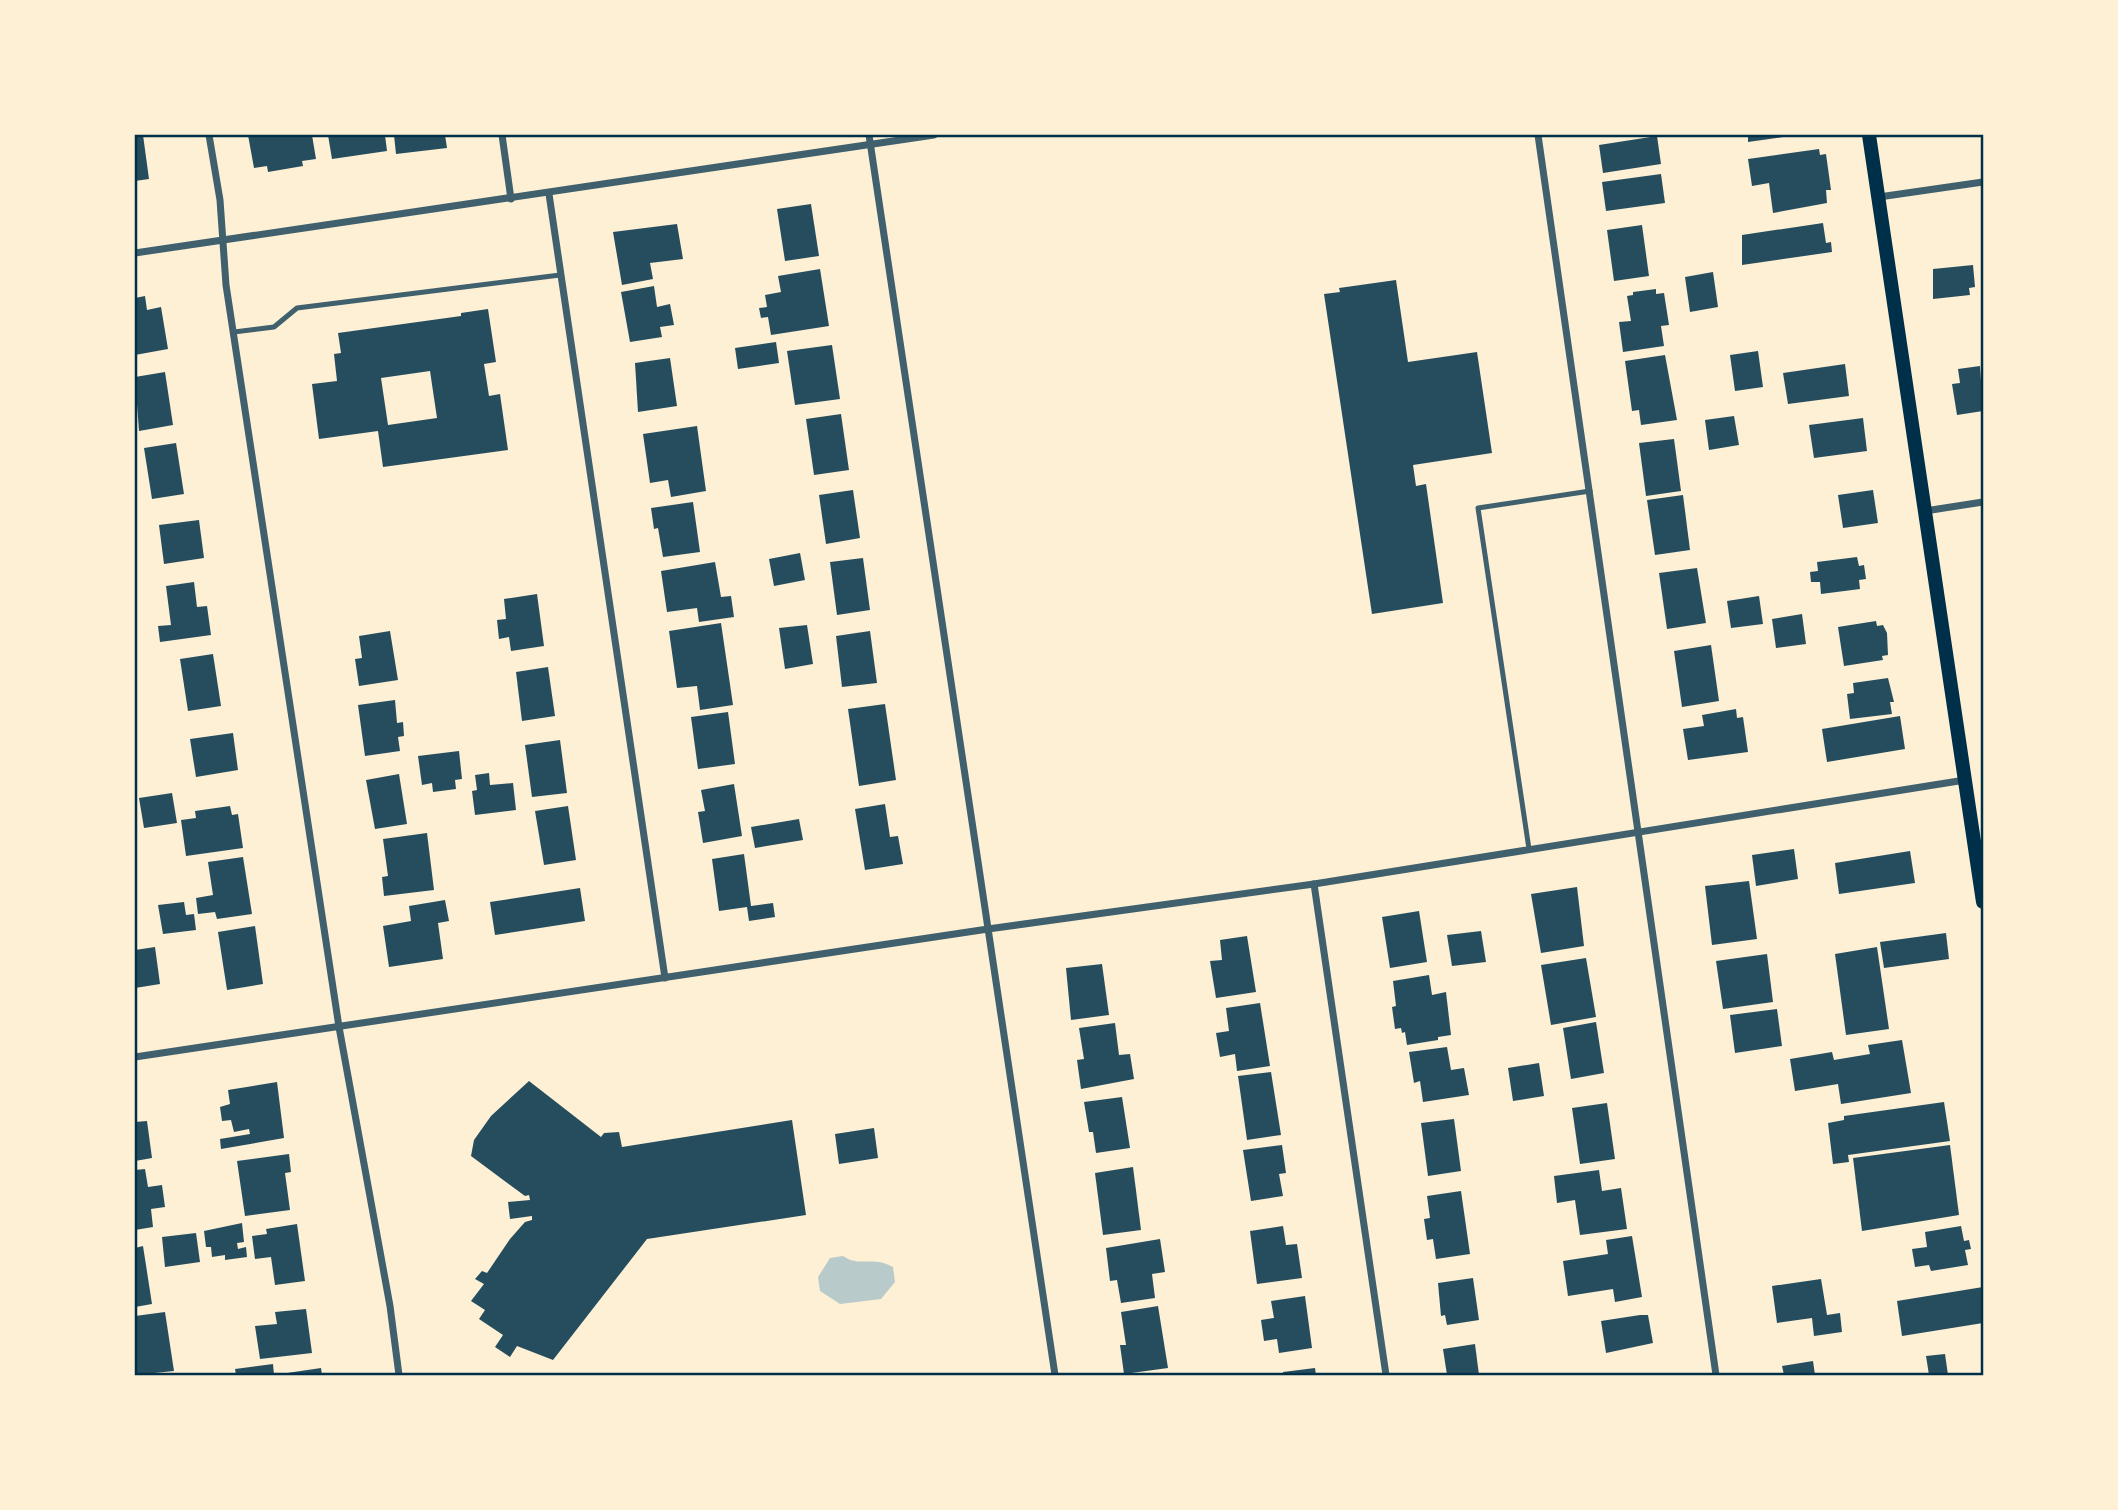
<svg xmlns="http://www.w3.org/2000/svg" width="2118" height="1510" font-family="'Work Sans',sans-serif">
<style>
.green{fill:#b9caca}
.building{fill:#264d5e;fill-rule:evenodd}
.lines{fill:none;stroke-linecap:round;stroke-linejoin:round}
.service{stroke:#3f606c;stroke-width:5}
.minor{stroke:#3f606c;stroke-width:7}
.secondary{stroke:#003049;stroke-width:14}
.neatline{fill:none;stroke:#003049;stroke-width:2.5}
</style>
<rect width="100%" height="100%" fill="#fdf0d5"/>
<path class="green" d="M843 1256C861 1268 872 1255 893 1267L895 1282 881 1299 840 1304 820 1291 818 1277 830 1258Z"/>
<g class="building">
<path d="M135 135H143L149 179 135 181Z"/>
<path d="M248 135H312L316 159 302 161 303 166 268 172 267 166 254 168Z"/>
<path d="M328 135H385L387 151 332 159Z"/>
<path d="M394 135H445L447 148 396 154Z"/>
<path d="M1748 135H1790V136L1748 142Z"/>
<path d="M1657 136 1661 164 1603 173 1599 145Z"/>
<path d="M1819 149 1820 155 1826 154 1831 190H1826L1827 203 1773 213 1769 183 1752 186 1748 159Z"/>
<path d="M1661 174 1665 203 1606 211 1602 182Z"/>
<path d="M811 204 819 256 785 261 777 209Z"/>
<path d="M1823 223 1826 243 1831 242 1832 252 1742 265V235Z"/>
<path d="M677 224 683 259 650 263 653 279 622 285 613 232Z"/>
<path d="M1642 225 1649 276 1614 281 1607 230Z"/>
<path d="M1973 265 1975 287 1969 288 1970 295 1933 299V269Z"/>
<path d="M820 269 829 326 771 335 768 317 761 318 759 308 767 307 765 295 781 292 778 276Z"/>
<path d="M1713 272 1718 307 1690 312 1685 277Z"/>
<path d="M1396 280 1408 362 1477 352 1492 453 1413 465 1416 486 1426 484 1443 603 1372 614 1324 294 1340 292 1339 288Z"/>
<path d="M654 286 657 307 670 304 674 325 660 327 662 337 630 342 621 292Z"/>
<path d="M1656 289V294L1664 293 1669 325 1661 326 1664 346 1623 352 1619 322 1631 321 1627 296 1633 295V292Z"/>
<path d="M145 296 147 310 161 307 168 349 135 355V298Z"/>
<path d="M488 309 496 362 484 364 489 396 500 394 508 450 383 467 378 431 319 439 312 384 337 381 334 354 341 353 338 333 461 316V313ZM430 371 437 418 388 425 381 378Z"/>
<path d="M776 342 779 363 738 369 735 348Z"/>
<path d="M832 345 840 399 795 405 787 351Z"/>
<path d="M1758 351 1763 387 1735 391 1730 355Z"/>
<path d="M1665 355 1677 420 1641 425 1639 410 1632 411 1625 361Z"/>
<path d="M670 358 677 406 638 412 635 363Z"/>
<path d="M1845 364 1849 396 1788 404 1783 373Z"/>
<path d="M1980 366 1983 411 1957 415 1952 384 1960 383 1958 369Z"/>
<path d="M165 372 173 425 139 431 135 377Z"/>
<path d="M841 414 849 470 814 475 806 419Z"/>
<path d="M1734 416 1739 445 1709 450 1705 420Z"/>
<path d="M1863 418 1867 451 1814 458 1809 425Z"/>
<path d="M697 426 706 491 671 497 668 480 650 483 643 434Z"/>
<path d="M1674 439 1681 491 1646 496 1639 443Z"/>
<path d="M176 443 184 494 152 499 144 448Z"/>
<path d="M853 490 860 538 826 544 819 495Z"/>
<path d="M1873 490 1878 523 1843 528 1838 495Z"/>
<path d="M1683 495 1690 550 1655 555 1647 500Z"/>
<path d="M693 502 700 552 663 557 658 528 654 529 651 508Z"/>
<path d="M199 520 204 558 164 564 159 525Z"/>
<path d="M800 553 805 580 774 586 769 559Z"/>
<path d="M1857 557 1859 566 1864 565 1866 579 1859 580 1860 589 1821 594 1820 582H1811L1810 572 1818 571 1817 562Z"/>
<path d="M863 558 870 610 837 615 830 562Z"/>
<path d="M715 562 721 597 731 596 734 617 699 622 697 608 667 612 661 571Z"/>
<path d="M1697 568 1706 623 1667 629 1659 573Z"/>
<path d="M194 582 197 607 207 606 211 635 160 642 158 626 171 625 166 586Z"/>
<path d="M537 594 544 646 511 651 509 637 499 639 497 620 506 619 504 599Z"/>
<path d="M1759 596 1763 624 1731 628 1727 601Z"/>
<path d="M1802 614 1806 644 1776 648 1772 619Z"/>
<path d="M1876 621 1877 626 1883 625 1887 633 1888 655 1882 656 1883 660 1844 666 1838 627Z"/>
<path d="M721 623 733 705 700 710 697 686 677 688 669 631Z"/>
<path d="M807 625 813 664 785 669 779 628Z"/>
<path d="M390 631 398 680 359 686 355 659 362 658 359 636Z"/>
<path d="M870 631 877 683 842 687 836 636Z"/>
<path d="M1711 645 1719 701 1682 707 1674 651Z"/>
<path d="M213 654 221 706 188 711 180 659Z"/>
<path d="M548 667 555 716 522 721 516 672Z"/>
<path d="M1888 678 1894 702H1890L1892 714 1850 719 1847 694 1854 693 1853 683Z"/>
<path d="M395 700 397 723 403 722 404 736 398 737 400 751 365 756 358 705Z"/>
<path d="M885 704 896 780 859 786 848 709Z"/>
<path d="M1736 709 1737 718 1743 717 1748 752 1688 760 1683 729 1704 726 1702 715Z"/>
<path d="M728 712 735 764 698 769 691 717Z"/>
<path d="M1900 716 1905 749 1827 762 1822 729Z"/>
<path d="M233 733 238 770 196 777 190 739Z"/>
<path d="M560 740 567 793 532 797 525 745Z"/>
<path d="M459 751 462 779 455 780 456 789 433 792 432 783 422 785 418 756Z"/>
<path d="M489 773 490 785 513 783 516 810 475 815 472 791 477 790 475 775Z"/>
<path d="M399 774 407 824 375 829 366 780Z"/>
<path d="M734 784 742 836 703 843 698 812 705 811 701 790Z"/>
<path d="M172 793 177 823 144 828 139 798Z"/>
<path d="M885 804 890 837 898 836 903 864 865 870 855 809Z"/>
<path d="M230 806 232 815 238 814 243 848 186 856 181 820 196 818 195 811Z"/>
<path d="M568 806 576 860 544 865 535 811Z"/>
<path d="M799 819 803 840 755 848 751 827Z"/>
<path d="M427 833 434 890 384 896 382 877 388 876 383 839Z"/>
<path d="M1794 849 1798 879 1756 886 1752 855Z"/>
<path d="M1910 851 1915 883 1839 894 1835 863Z"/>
<path d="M744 854 751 906 773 903 775 917 749 921 747 907 719 911 712 859Z"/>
<path d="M243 857 252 914 217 919 215 912 198 914 196 898 213 895 208 862Z"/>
<path d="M1749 881 1757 939 1712 945 1705 886Z"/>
<path d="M1577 887 1584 946 1541 953 1531 894Z"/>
<path d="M580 888 585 921 495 935 490 902Z"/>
<path d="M445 900 449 921 438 923 443 959 389 967 383 926 411 921 409 906Z"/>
<path d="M184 902 186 915 194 914 196 930 163 934 158 905Z"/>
<path d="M1419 911 1427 962 1390 968 1382 917Z"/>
<path d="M255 926 263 984 227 990 218 932Z"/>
<path d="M1481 931 1486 962 1452 966 1447 935Z"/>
<path d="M1946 933 1949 959 1884 968 1880 942Z"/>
<path d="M1247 936 1256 992 1216 998 1210 961 1222 960 1220 940Z"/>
<path d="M155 947 160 984 135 988V950Z"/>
<path d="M1877 947 1889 1029 1846 1035 1835 954Z"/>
<path d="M1767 954 1773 1002 1723 1009 1716 961Z"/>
<path d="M1586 958 1596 1017 1551 1025 1541 965Z"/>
<path d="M1102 964 1109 1015 1071 1020 1066 968Z"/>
<path d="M1429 975 1432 995 1446 992 1451 1035 1438 1037V1040L1407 1045 1405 1032 1402 1033 1401 1028 1395 1029 1392 1007 1396 1006 1393 981Z"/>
<path d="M1260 1003 1270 1066 1237 1071 1235 1054 1220 1057 1216 1033 1229 1031 1226 1008Z"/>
<path d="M1777 1009 1782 1046 1735 1053 1730 1015Z"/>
<path d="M1596 1022 1604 1073 1571 1079 1563 1028Z"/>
<path d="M1115 1023 1119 1055 1130 1054 1134 1079 1081 1089 1077 1060 1084 1059 1079 1028Z"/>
<path d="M1902 1040 1911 1093 1841 1104 1838 1084 1795 1091 1790 1059 1832 1052 1834 1060 1870 1054 1868 1045Z"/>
<path d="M1447 1047 1451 1070 1464 1068 1469 1095 1423 1102 1420 1081 1414 1083 1409 1052Z"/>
<path d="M1539 1063 1544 1096 1513 1101 1508 1068Z"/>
<path d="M1271 1072 1281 1135 1247 1140 1238 1076Z"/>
<path d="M529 1081 601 1137 604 1133 619 1132 622 1147 792 1120 806 1215 647 1239 553 1360 517 1346 510 1357 495 1347 503 1335 479 1319 485 1310 471 1301 484 1284 475 1279 482 1271 487 1273 510 1239 525 1222 532 1220V1216L510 1219 508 1202 530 1200 529 1195 525 1196 471 1156 474 1140 491 1116Z"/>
<path d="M277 1082 284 1138 221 1149 220 1139 250 1134 249 1129 234 1132 231 1120 222 1121 220 1107 230 1104 228 1090Z"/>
<path d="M1122 1097 1130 1148 1096 1153 1093 1132H1089L1084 1102Z"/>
<path d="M1944 1102 1950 1141 1848 1155 1849 1162 1833 1164 1828 1123 1844 1120V1116Z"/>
<path d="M1607 1103 1615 1159 1580 1164 1572 1108Z"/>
<path d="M1454 1119 1461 1171 1428 1176 1421 1123Z"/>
<path d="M147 1121 152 1158 135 1161V1122Z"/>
<path d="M874 1128 878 1158 839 1164 835 1134Z"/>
<path d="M1282 1145 1286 1173 1279 1174 1283 1196 1251 1201 1243 1150Z"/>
<path d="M1950 1145 1959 1215 1862 1231 1853 1158Z"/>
<path d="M289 1154 291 1172 285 1173 290 1210 245 1216 237 1161Z"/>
<path d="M1133 1167 1141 1230 1103 1235 1095 1173Z"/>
<path d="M145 1169 148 1187 162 1185 165 1207 151 1209 153 1227 135 1230V1170Z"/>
<path d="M1599 1170 1602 1191 1621 1188 1627 1229 1580 1235 1575 1200 1557 1203 1554 1176Z"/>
<path d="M1461 1191 1470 1254 1436 1259 1433 1239 1427 1240 1424 1219 1430 1218 1427 1196Z"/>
<path d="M242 1223 244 1242 237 1243 238 1249 246 1247 247 1257 225 1260V1255L212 1257 211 1247H206L204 1231Z"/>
<path d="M297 1224 305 1281 275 1285 271 1257 255 1259 252 1236 267 1234 266 1229Z"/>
<path d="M1283 1226 1286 1245 1297 1244 1302 1278 1257 1284 1250 1231Z"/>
<path d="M1961 1226 1964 1241 1969 1240 1971 1249 1965 1250 1968 1265 1931 1271 1929 1265 1915 1267 1912 1249 1927 1247 1925 1232Z"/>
<path d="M196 1233 200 1262 165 1267 162 1237Z"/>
<path d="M1632 1236 1642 1297 1615 1302 1613 1289 1568 1296 1563 1261 1608 1254 1606 1240Z"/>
<path d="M1160 1239 1165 1272 1152 1274 1155 1298 1121 1303 1117 1280 1110 1281 1106 1248Z"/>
<path d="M143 1246 152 1304 135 1307V1248Z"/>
<path d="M1473 1278 1479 1320 1447 1325 1445 1315 1441 1316 1438 1283Z"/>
<path d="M1821 1279 1827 1315 1840 1313 1842 1332 1814 1336 1812 1318 1777 1323 1772 1286Z"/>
<path d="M1983 1287V1323L1902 1336 1897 1301Z"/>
<path d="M1305 1296 1312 1348 1279 1353 1277 1339 1264 1341 1261 1320 1274 1318 1271 1301Z"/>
<path d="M1158 1306 1168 1368 1124 1374 1120 1345H1126L1121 1312Z"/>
<path d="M306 1309 312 1353 260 1359 255 1326 277 1324 275 1312Z"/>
<path d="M165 1312 174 1371 135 1375V1316Z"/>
<path d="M1640 1315H1648L1653 1343 1606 1353 1601 1321Z"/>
<path d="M1475 1344 1479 1375H1447L1443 1349Z"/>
<path d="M1945 1354 1948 1375H1929L1926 1356Z"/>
<path d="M1813 1361 1815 1375H1784L1782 1366Z"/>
<path d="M273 1364 274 1375H236L235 1369Z"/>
<path d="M321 1368 322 1375H288L287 1373Z"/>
<path d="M1315 1368 1316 1375H1283V1372Z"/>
</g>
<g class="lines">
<g class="service">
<path d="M234 332 274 327 297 308 560 275"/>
<path d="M1529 849 1478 508 1590 491"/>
</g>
<g class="minor">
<path d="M209 135 220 200 226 285 339 1027 390 1306 399 1375"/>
<path d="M502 135 511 199"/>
<path d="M869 135 1055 1375"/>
<path d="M1538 135 1716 1375"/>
<path d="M549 194 665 978"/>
<path d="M1879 197 1983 182"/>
<path d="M135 253 934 135"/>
<path d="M1925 511 1983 502"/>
<path d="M1314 884 1386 1375"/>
<path d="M135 1057 988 929 1314 884 1965 780"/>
</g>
<path class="secondary" d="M1869 135 1983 902"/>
</g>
<rect width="2118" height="1510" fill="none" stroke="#fdf0d5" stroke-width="273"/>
<rect x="136" y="136" width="1846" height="1238" class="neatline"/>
</svg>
